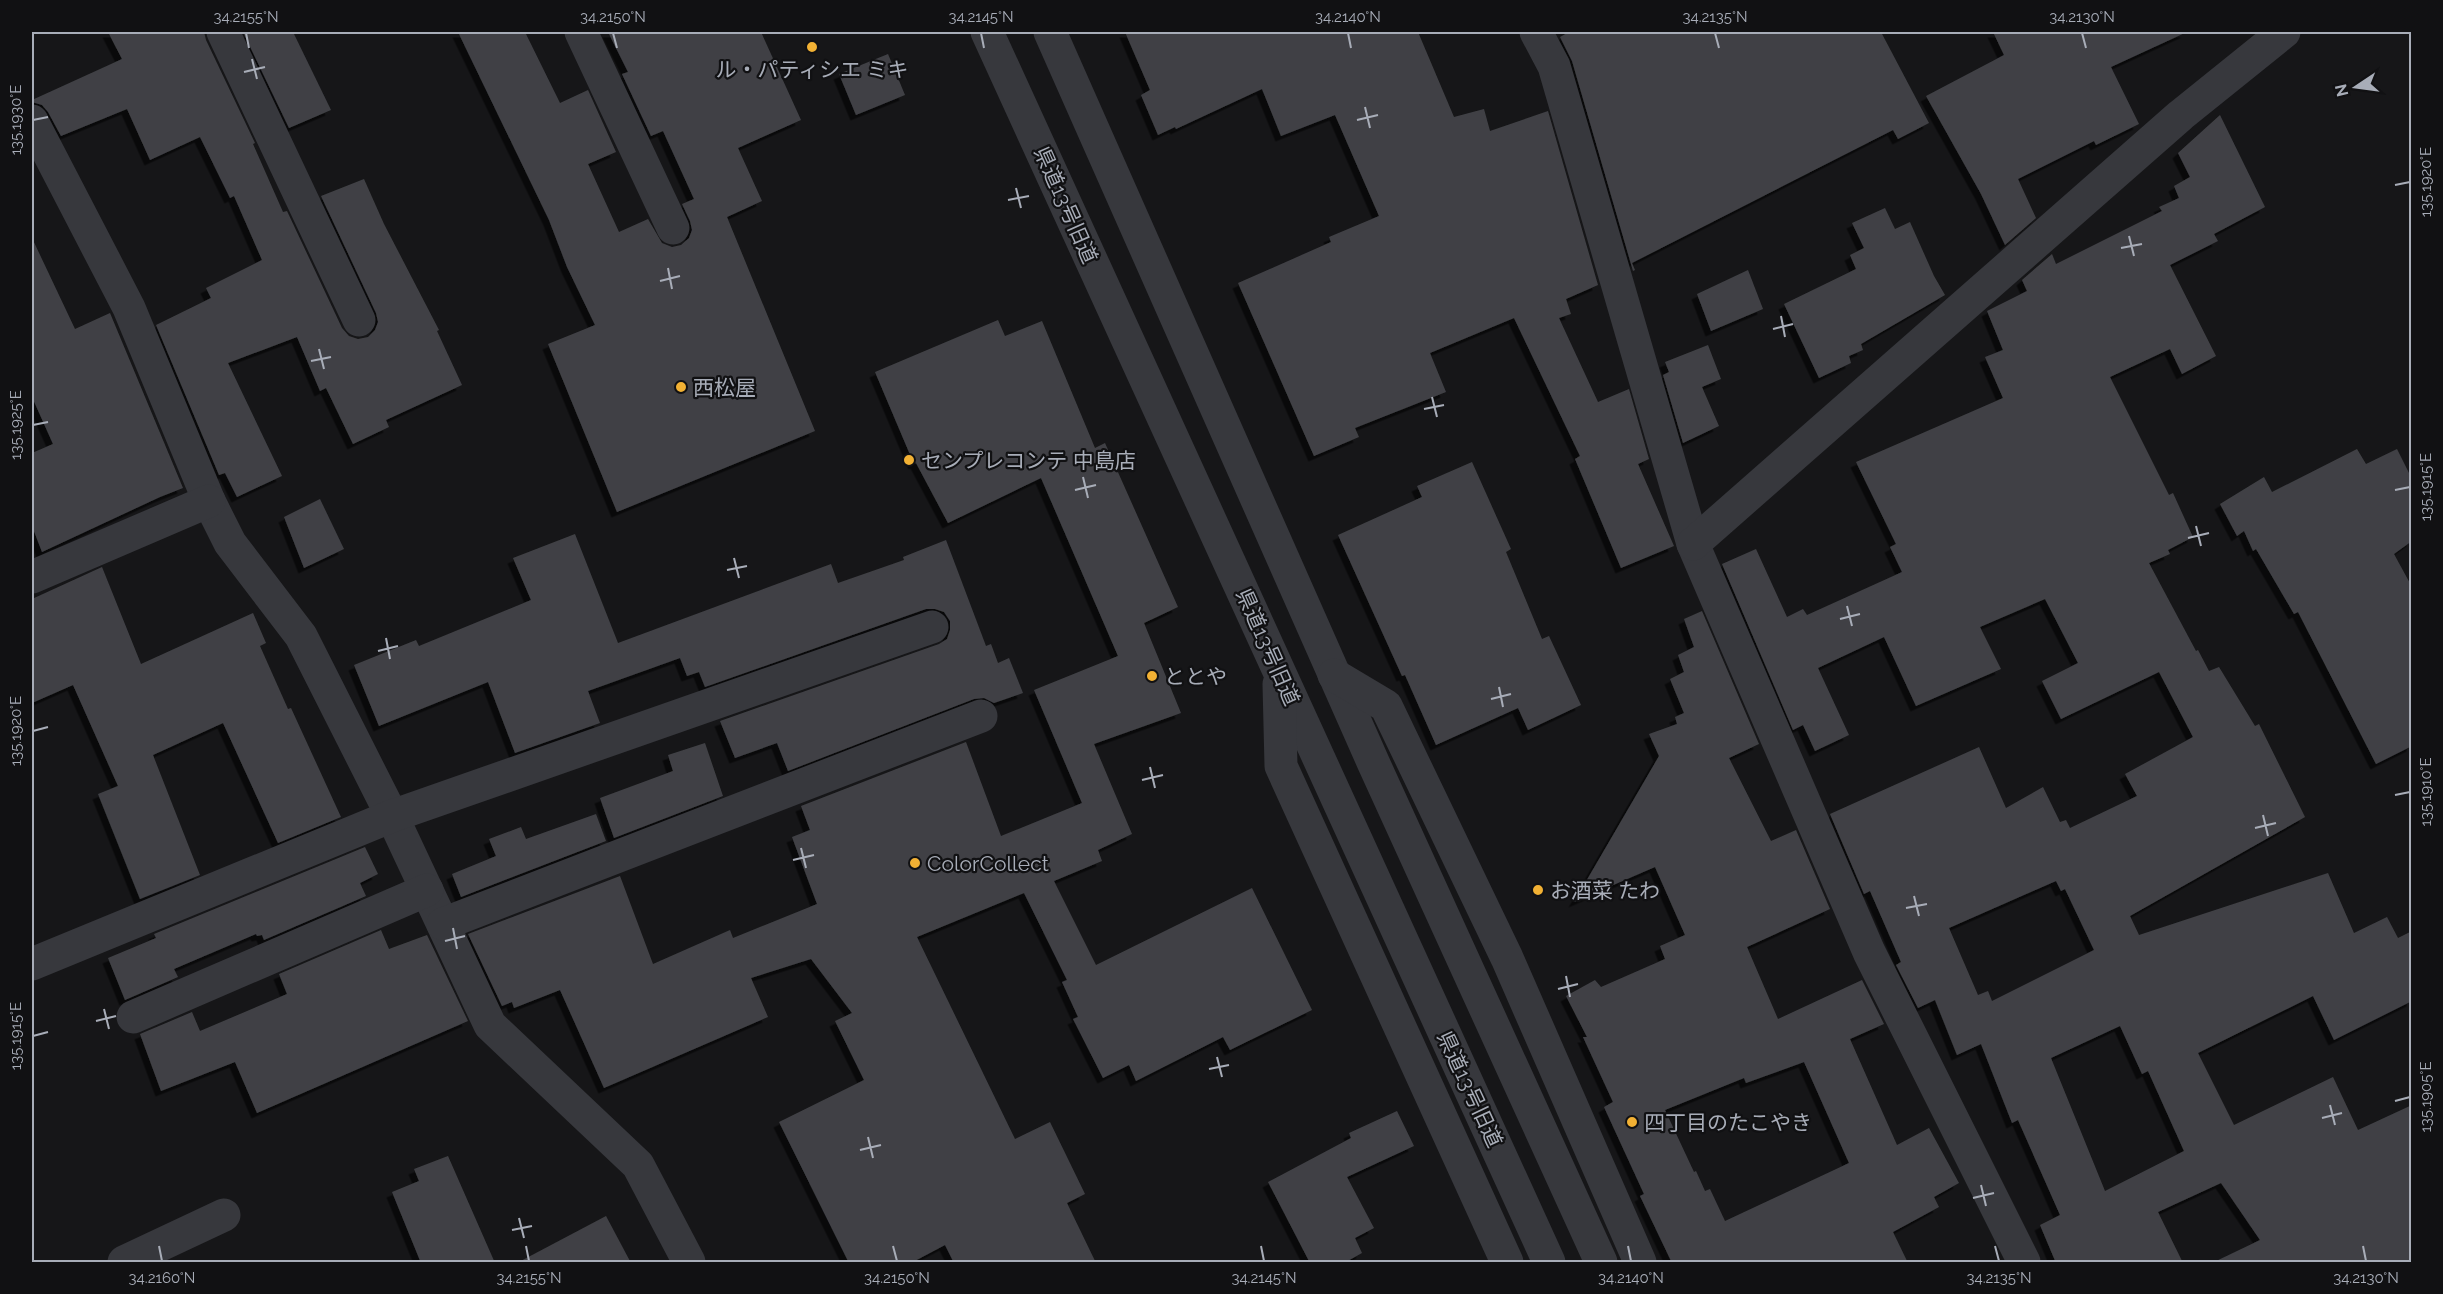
<svg xmlns="http://www.w3.org/2000/svg" width="2443" height="1294" font-family="Raleway,'Noto Sans JP',sans-serif">
<style>
.building{fill:#404145;fill-rule:evenodd;filter:url(#shadow)}
.lines{fill:none;stroke-linecap:round;stroke-linejoin:round}
.minor{stroke:#37383d;stroke-width:33}
.ticks{fill:none;stroke:#a8adb8;stroke-width:2}
.poi-dot{fill:#f2b134;stroke:#111113;stroke-width:2}
.labels{text-anchor:middle;dominant-baseline:central;stroke-width:4.5;stroke-linejoin:round;paint-order:stroke}
.poi-label{font-size:21px;fill:#a8adb8;stroke:#111113;text-anchor:start}
.street-label{font-size:21px;fill:#a8adb8;stroke:#111113}
.neatline{fill:none;stroke:#a8adb8;stroke-width:2}
.ticks-label{font-size:15px;text-anchor:middle;fill:#a8adb8}
</style>
<defs>
<filter id="shadow"><feDropShadow dx="-5.5" dy="5.5" stdDeviation="0" flood-color="#0009"/></filter>
</defs>
<rect width="100%" height="100%" fill="#161618"/>
<g class="building">
<path d="M108 32H204L206 40 255 143 253 144 283 212 287 211 342 328 349 336 358 339 368 337 375 330 378 322 376 313 321 196 364 179 384 224 439 330 437 331 462 385 386 420 389 427 353 444 326 388 320 391 297 337 228 363 282 476 237 497 225 473 219 475 156 325 211 298 206 288 262 260 234 196 230 198 200 137 150 160 127 109 61 136 48 112 42 105 32 102V100L122 59Z"/>
<path d="M243 32H293L331 110 289 128Z"/>
<path d="M458 32H525L560 103 588 90 616 152 588 164 619 232 648 219 662 243 672 247 681 245 689 238 692 230 690 221 682 204 694 199 663 131 651 136 622 74 628 72 608 32H761L801 120 738 148 762 201 727 217 815 431 617 512 548 344 595 325 567 267 549 220Z"/>
<path d="M1125 32H1418L1454 117 1484 109 1490 131 1548 111 1598 285 1566 299 1571 314 1559 318 1598 402 1629 389 1649 459 1638 464 1674 546 1621 568 1575 459 1580 456 1514 318 1430 353 1446 392 1355 428 1359 437 1314 456 1238 283 1331 242 1329 237 1379 216 1335 115 1281 136 1262 89 1176 129 1175 127 1158 135 1141 95 1150 90Z"/>
<path d="M1569 32H1881L1929 123 1898 139 1893 130 1632 263 1635 270 1633 271 1572 61 1560 37Z"/>
<path d="M1993 32H2187L2111 67 2139 124 2096 145 2094 141 2018 179 2036 218 2005 245 1981 194 1926 96 2004 55Z"/>
<path d="M888 54 905 95 856 115 839 74Z"/>
<path d="M2220 115 2265 207 2214 234 2218 241 2170 265 2216 356 2182 374 2170 349 2110 377 2169 495 2173 493 2193 537 2168 550 2170 554 2149 563 2196 651 2198 650 2209 671 2219 667 2255 726 2259 724 2305 817 2130 916 2139 935 2328 873 2354 933 2387 917 2398 938 2412 931V1001L2334 1040 2313 996 2198 1053 2234 1125 2333 1077 2358 1130 2412 1105V1263H2212L2260 1240 2221 1183 2158 1212 2183 1263H2056L2040 1225 2060 1215 2018 1120 2012 1123 1981 1044 1957 1055 1935 1000 1918 1008 1896 965 1901 962 1870 891 1864 894 1830 814 1979 747 2006 808 2043 787 2060 822 2066 820 2070 828 2137 796 2125 774 2193 737 2159 672 2061 719 2042 681 2078 663 2045 599 1980 627 2001 669 1916 706 1884 637 1818 668 1849 735 1815 751 1803 725 1793 730 1722 564 1756 549 1787 617 1803 609 1807 615 1902 572 1890 547 1896 544 1856 462 2003 398 1985 357 2003 350 1987 311 2027 291 2022 280 2052 254 2056 264 2162 211 2159 207 2179 198 2174 186 2190 177 2178 153ZM2056 881 2061 891 2065 889 2094 950 1992 1001 1988 991 1978 995 1949 928ZM2120 1026 2142 1074 2148 1071 2184 1151 2105 1191 2051 1058Z"/>
<path d="M1885 208 1895 229 1910 222 1934 276 1945 295 1861 344 1863 350 1849 356 1851 363 1819 378 1784 304 1856 269 1850 255 1864 248 1852 223Z"/>
<path d="M32 238 75 329 110 313 183 488 160 497 42 552 32 526V453L53 444 32 397Z"/>
<path d="M1748 270 1763 309 1711 331 1697 294Z"/>
<path d="M998 320 1005 336 1042 321 1095 448 1105 443 1178 607 1144 623 1181 713 1094 744 1132 834 1098 850 1102 861 1054 881 1096 965 1252 888 1312 1010 1230 1050 1223 1037 1136 1081 1129 1065 1103 1078 1073 1019 1078 1017 1062 982 1067 980 1024 893 917 937 1015 1139 1050 1122 1085 1194 1067 1203 1096 1263H954L945 1245 911 1263H849L779 1122 864 1080 835 1021 852 1013 811 959 751 978 768 1017 604 1088 560 990 514 1008 512 1002 502 1006 468 934 620 876 653 964 730 930 733 938 817 904 792 837 810 830 801 806 966 742 1001 836 1082 803 1034 690 1118 656 1041 478 948 523 916 463 914 464 875 372Z"/>
<path d="M1708 345 1721 379 1702 387 1719 426 1683 443 1663 375 1669 372 1665 362Z"/>
<path d="M2357 449 2366 464 2397 449 2412 479V541L2394 554 2412 587V746L2376 764 2298 612 2294 614 2256 549 2253 551 2244 531 2237 536 2220 504 2264 477 2272 492Z"/>
<path d="M1472 462 1511 549 1506 552 1542 639 1549 636 1581 705 1528 730 1518 708 1436 745 1405 675 1402 676 1338 535 1422 497 1417 486Z"/>
<path d="M320 499 344 549 304 568 284 517Z"/>
<path d="M575 534 618 643 831 564 838 583 904 560 903 557 946 540 986 646 991 644 998 663 1009 658 1023 693 994 703 984 698 974 699 788 771 777 743 735 758 720 721 939 644 947 639 950 630V621L944 612 935 609H926L705 687 699 672 687 676 680 658 588 691 600 723 515 753 488 682 379 726 354 665 416 640 419 646 531 600 513 558Z"/>
<path d="M102 567 141 664 253 613 266 643 260 646 288 709 291 708 341 817 278 843 223 723 153 755 200 875 140 899 98 794 118 786 73 685 32 703V599Z"/>
<path d="M1702 611 1759 744 1729 758 1771 841 1796 830 1830 909 1747 947 1778 1019 1862 980 1884 1024 1850 1039 1897 1145 1929 1128 1959 1183 1934 1197 1939 1207 1893 1232 1908 1263H1672L1640 1196 1644 1194 1604 1107 1613 1102 1583 1037H1587L1566 996 1595 980 1601 987 1665 959 1660 946 1685 935 1655 867 1574 902 1659 756 1649 734 1677 724 1675 717 1684 713 1670 679 1684 672 1678 655 1694 647 1684 619ZM1804 1062 1849 1163 1725 1221 1710 1189 1705 1191 1696 1171 1694 1172 1665 1110 1744 1078 1746 1083Z"/>
<path d="M705 743 723 796 614 838 600 798 673 771 668 755Z"/>
<path d="M596 814 606 841 461 897 452 874 496 856 489 839 521 827 526 839Z"/>
<path d="M365 847 378 874 360 883 366 896 264 940 262 935 257 936 256 934 174 969 178 977 125 1000 108 958 156 938 154 934Z"/>
<path d="M381 930 389 949 427 935 468 1021 257 1113 235 1062 161 1091 140 1034 192 1012 200 1031 287 994 279 974Z"/>
<path d="M1397 1111 1414 1146 1347 1177 1374 1228 1355 1238 1362 1253 1344 1263H1310L1268 1182 1351 1138 1349 1133Z"/>
<path d="M448 1156 495 1263H421L392 1192 419 1181 414 1169Z"/>
<path d="M606 1216 631 1263H517Z"/>
</g>
<g class="lines">
<g class="minor">
<path d="M223 32 359 320"/>
<path d="M581 32 673 228"/>
<path d="M987 32 1549 1262"/>
<path d="M1050 32 1373 762 1601 1262"/>
<path d="M1536 32 1554 66 1693 544 1869 952 2024 1262"/>
<path d="M32 121 129 308 209 501 230 543 301 636 392 816 490 1025 638 1165 689 1262"/>
<path d="M1693 544 2181 115 2284 32"/>
<path d="M32 577 209 501"/>
<path d="M1334 675 1386 706 1507 958 1640 1262"/>
<path d="M1279 684 1281 766 1507 1262"/>
<path d="M443 924 981 716"/>
<path d="M32 964 392 816 932 627"/>
<path d="M133 1017 427 890"/>
<path d="M124 1262 224 1215"/>
</g>
</g>
<path class="ticks" d="M246 33 249 48M613 33 617 48M981 33 984 48M1348 33 1351 48M1715 33 1719 48M2082 33 2086 48M252 59 257 79M244 72 265 67M1365 107 1370 128M33 120 48 117M1357 120 1378 115M2395 185 2410 182M1016 188 1021 208M1008 200 1029 196M2129 236 2134 256M2121 248 2142 244M668 268 672 289M660 281 680 276M1781 316 1785 337M1773 329 1793 324M319 349 324 369M311 361 331 357M1432 397 1437 417M1424 409 1444 405M33 425 48 422M1083 477 1088 498M1075 490 1096 485M2395 490 2410 487M2196 526 2201 546M2188 538 2209 533M734 558 739 578M727 570 747 566M1847 606 1852 626M1840 619 1860 614M386 638 390 659M378 651 398 646M1499 687 1503 707M1491 699 1511 694M33 731 48 727M1150 767 1155 788M1142 780 1163 775M2395 795 2410 792M2263 815 2268 836M2255 828 2276 823M801 848 806 868M793 860 814 855M1914 896 1919 916M1906 908 1927 904M453 928 457 949M445 941 465 936M1566 976 1570 997M1558 989 1578 984M104 1009 109 1029M96 1021 116 1016M33 1036 48 1032M1217 1057 1222 1077M1209 1069 1229 1065M2395 1101 2410 1097M2330 1105 2335 1125M2322 1118 2342 1113M868 1137 873 1158M860 1150 881 1145M1981 1185 1986 1206M1973 1198 1994 1193M519 1218 524 1238M512 1230 532 1226M159 1246 162 1261M526 1246 529 1261M893 1246 897 1261M1261 1246 1264 1261M1628 1246 1631 1261M1995 1246 1999 1261M2363 1246 2366 1261"/>
<g class="poi-dot">
<circle cx="812" cy="47" r="6"/>
<circle cx="681" cy="387" r="6"/>
<circle cx="909" cy="460" r="6"/>
<circle cx="1152" cy="676" r="6"/>
<circle cx="915" cy="863" r="6"/>
<circle cx="1538" cy="890" r="6"/>
<circle cx="1632" cy="1122" r="6"/>
</g>
<g class="labels">
<g class="poi-label">
<text x="812" y="69" text-anchor="middle">ル・パティシエ ミキ</text>
<text x="693" y="387">西松屋</text>
<text x="921" y="460">センプレコンテ 中島店</text>
<text x="1164" y="676">ととや</text>
<text x="927" y="863">ColorCollect</text>
<text x="1550" y="890">お酒菜 たわ</text>
<text x="1644" y="1122">四丁目のたこやき</text>
</g>
<g class="street-label">
<text transform="translate(1066 205) rotate(66)">県道13号旧道</text>
<text transform="translate(1268 647) rotate(66)">県道13号旧道</text>
<text transform="translate(1470 1089) rotate(65)">県道13号旧道</text>
</g>
</g>
<rect width="2443" height="1294" fill="none" stroke="#111113" stroke-width="66"/>
<g transform="translate(2356 87) rotate(257)" stroke="#111113" stroke-width="4.5" paint-order="stroke">
<path d="M0-4.5L10 22L0 15L-10 22Z" fill="#a8adb8"/>
<text y="-9" font-size="16" font-weight="bold" text-anchor="middle" fill="#a8adb8">N</text>
</g>
<rect x="33" y="33" width="2377" height="1228" class="neatline"/>
<g class="ticks-label">
<text x="246" y="22">34.2155°N</text>
<text x="613" y="22">34.2150°N</text>
<text x="981" y="22">34.2145°N</text>
<text x="1348" y="22">34.2140°N</text>
<text x="1715" y="22">34.2135°N</text>
<text x="2082" y="22">34.2130°N</text>
<text transform="translate(16 120) rotate(-90)" y="5">135.1930°E</text>
<text transform="translate(2426 182) rotate(-90)" y="5">135.1920°E</text>
<text transform="translate(16 425) rotate(-90)" y="5">135.1925°E</text>
<text transform="translate(2426 487) rotate(-90)" y="5">135.1915°E</text>
<text transform="translate(16 731) rotate(-90)" y="5">135.1920°E</text>
<text transform="translate(2426 792) rotate(-90)" y="5">135.1910°E</text>
<text transform="translate(16 1036) rotate(-90)" y="5">135.1915°E</text>
<text transform="translate(2426 1097) rotate(-90)" y="5">135.1905°E</text>
<text x="162" y="1283">34.2160°N</text>
<text x="529" y="1283">34.2155°N</text>
<text x="897" y="1283">34.2150°N</text>
<text x="1264" y="1283">34.2145°N</text>
<text x="1631" y="1283">34.2140°N</text>
<text x="1999" y="1283">34.2135°N</text>
<text x="2366" y="1283">34.2130°N</text>
</g>
</svg>
